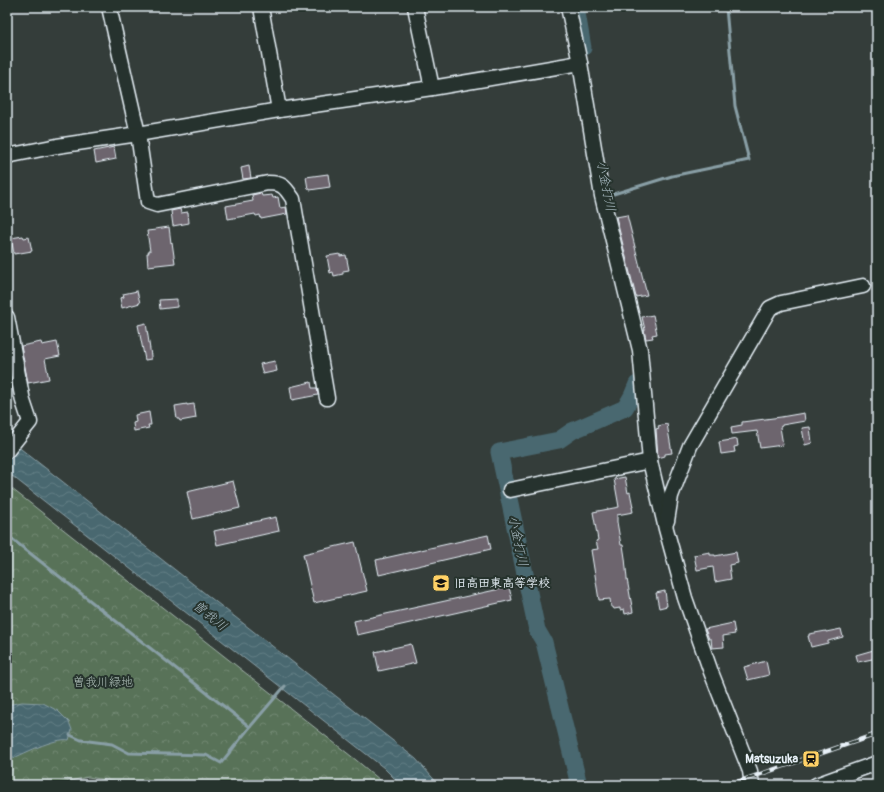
<svg xmlns="http://www.w3.org/2000/svg" width="884" height="792" font-family="Pangolin,'Klee One',sans-serif">
<style>
.park{fill:url(#park-crowns);stroke:#a0b2a8}
.water{fill:url(#water-waves);stroke:#899fa6}
.lines{fill:none;stroke-linecap:round;stroke-linejoin:round}
.stream{stroke:#899fa6;stroke-width:3}
.river{stroke:#496870;stroke-width:17}
.building{fill:#6d656e;stroke:#e8f1f8}
.minor-casing{stroke:#e8f1f8;stroke-width:17}
.minor{stroke:#26332d;stroke-width:14}
.rail-casing{stroke:#e8f1f8;stroke-width:4.5}
.rail{stroke:#26332d;stroke-width:3;stroke-dasharray:9;stroke-linecap:butt}
.labels{text-anchor:middle;dominant-baseline:central;stroke-width:4;stroke-linejoin:round;paint-order:stroke}
.poi-label{font-size:12px;font-weight:bold;fill:#e8f1f8;stroke:#26332d;text-anchor:start}
.park-label{font-size:12px;fill:#aebeb8;stroke:#26332d}
.water-label{font-size:13px;font-style:italic;fill:#a8bac2;stroke:#26332d}
</style>
<defs>
<pattern id="park-crowns" width="20" height="18" patternUnits="userSpaceOnUse"><rect width="20" height="18" fill="#587258"/><path d="M2 6a3 3 0 1 1 6 0M12 15a3 3 0 1 1 6 0" fill="none" stroke="#708771"/></pattern>
<pattern id="water-waves" width="16" height="10" patternUnits="userSpaceOnUse"><rect width="16" height="10" fill="#496870"/><path d="M0 5q4-4 8 0t8 0" fill="none" stroke="#637e85"/></pattern>
</defs>
<rect width="100%" height="100%" fill="#343d3a"/>
<filter id="ink" filterUnits="userSpaceOnUse"><feTurbulence type="fractalNoise" baseFrequency=".025" numOctaves="2"/><feDisplacementMap in="SourceGraphic" scale="8" xChannelSelector="R" yChannelSelector="G"/><feConvolveMatrix kernelMatrix="1 2 1 2 8 2 1 2 1" color-interpolation-filters="sRGB"/></filter>
<g filter="url(#ink)">
<path class="park" d="M7 485 356 760 386 785H144L124 783 88 777 52 785H7Z"/>
<g class="water">
<path d="M7 438 416 759 439 785H401L384 768 7 472Z"/>
<path d="M22 702 43 703 58 711 69 722 72 730 69 740C55 737 21 755 7 761V705Z"/>
</g>
<g class="lines">
<g class="stream">
<path d="M607 196 672 176 749 160 735 106 726 8 734 7"/>
<path d="M7 535 250 727 221 763 206 755 129 753 112 744 81 740 70 735"/>
<path d="M250 727 285 686"/>
</g>
<g class="river">
<path d="M576 7 583 48"/>
<path d="M579 785 544 642 537 630 499 452 559 440 572 431 625 408 632 396 637 384"/>
</g>
</g>
<g class="building">
<path d="M114 147 116 159 96 163 94 151Z"/>
<path d="M249 166 251 178 243 179 241 168Z"/>
<path d="M328 174 330 187 310 190V189H308L306 177Z"/>
<path d="M261 193 262 196 272 195 273 198 278 197 280 208 286 207 287 214 261 219 260 215 256 216 255 214 228 219 226 206 253 201 252 195Z"/>
<path d="M180 209 181 213 188 212 189 223 173 226 171 211Z"/>
<path d="M627 215 647 295 636 297 616 217Z"/>
<path d="M169 227 171 243 172 242 175 263 148 266 147 253H149L148 251H150L147 231 156 230 155 229Z"/>
<path d="M23 236 24 238 29 237 32 251 14 254 11 238Z"/>
<path d="M340 254V256L346 255 349 270 343 271V274L334 276 333 272 330 273 327 256Z"/>
<path d="M137 291 140 303 122 308 120 298 124 297 123 294Z"/>
<path d="M177 299V307L160 309 159 300Z"/>
<path d="M653 315 657 334 652 335 653 338 646 339 644 330H645L642 317Z"/>
<path d="M146 323 151 356V359L145 360 138 325Z"/>
<path d="M41 342 42 345 57 342 60 356 45 359 49 379 28 383 21 346Z"/>
<path d="M275 361 277 371 263 374 260 364Z"/>
<path d="M311 382 312 388H317L318 395 292 400 290 387Z"/>
<path d="M187 404V405L194 404 196 418 180 421 179 419H177L175 406Z"/>
<path d="M149 412 151 425H148L149 428 134 431 133 423 136 422 135 415Z"/>
<path d="M804 413 805 421 782 425V426L780 427 783 445 760 448 757 431 732 434 731 427 742 425V422L781 417Z"/>
<path d="M667 424 672 453 665 454V456L658 458 656 429 659 428 658 426Z"/>
<path d="M810 427 812 443 805 445 802 428Z"/>
<path d="M737 439 738 446 734 447 735 452 721 454 719 442Z"/>
<path d="M625 477 628 493 630 492 633 507H632L633 512 617 515V522L621 545H623L625 558 627 579 633 612 625 614 624 609 620 610V608L614 609 613 607H611L610 599 599 600 591 550 598 549 596 541 598 540 593 512 619 507 614 479Z"/>
<path d="M233 481 240 508 193 519 187 492Z"/>
<path d="M276 517 279 531 217 545 214 531Z"/>
<path d="M488 535 491 549 379 575 376 560Z"/>
<path d="M355 542 367 591 314 603 303 554Z"/>
<path d="M710 552V555H715V556L736 552 738 563 729 565 731 579 715 582 713 567 697 570 694 555Z"/>
<path d="M509 587 512 600 357 635 354 621Z"/>
<path d="M665 591 667 606 659 608 656 593Z"/>
<path d="M733 623 735 634 723 636 724 647 712 648 711 639H709L705 629Z"/>
<path d="M841 629 843 637 828 641V643L811 647 808 636H809V634L826 631V632Z"/>
<path d="M411 644 416 663 379 671 375 652Z"/>
<path d="M877 649V658L858 662 856 655Z"/>
<path d="M766 661 769 675 748 680 744 667Z"/>
</g>
<g class="lines">
<defs>
<g id="minor">
<path d="M109 7 138 134 148 202 157 205 268 183C283 183 285 187 293 199L327 398"/>
<path d="M261 7 279 110"/>
<path d="M415 7 432 88"/>
<path d="M568 7 580 63 602 196 640 350 650 461 666 529 685 598 711 672 750 771 752 785"/>
<path d="M7 156 57 146 138 134 279 110 432 88 580 63"/>
<path d="M7 317 23 401 30 422 7 451"/>
<path d="M510 490 650 461"/>
<path d="M667 521 671 496 690 446 770 308 781 303 863 286"/>
<path d="M816 785 877 763"/>
</g>
</defs>
<use href="#minor" class="minor-casing"/>
<use href="#minor" class="minor"/>
<defs>
<path id="rail" d="M729 785 877 734"/>
</defs>
<use href="#rail" class="rail-casing"/>
<use href="#rail" class="rail"/>
</g>
</g>
<defs>
<symbol id="school-square" viewBox="-11 -11 22 22"><rect x="-9" y="-9" width="18" height="18" rx="4" fill="#ffd166" stroke="#26332d"/><path d="M0-5L7-2L0 1L-7-2ZM-4 1L0 2.5L4 1V4Q0 6-4 4Z" fill="#111"/></symbol>
<symbol id="station-square" viewBox="-11 -11 22 22"><rect x="-9" y="-9" width="18" height="18" rx="4" fill="#ffd166" stroke="#26332d"/><path d="M-3-6H3Q5-6 5-4V2Q5 4 3 4L4.5 6H3L1.5 4h-3L-3 6H-4.5L-3 4Q-5 4-5 2V-4Q-5-6-3-6ZM-3.5-4v3h7v-3ZM-3.5 1v1.5H-2V1ZM2 1v1.5H3.5V1Z" fill="#111"/></symbol>
</defs>
<g fill-rule="evenodd">
<use href="#school-square" x="431" y="573" width="20" height="20"/>
<use href="#station-square" x="801" y="749" width="20" height="20"/>
</g>
<g class="labels">
<g class="poi-label">
<text x="454" y="583">旧高田東高等学校</text>
<text x="798" y="759" text-anchor="end">Matsuzuka</text>
</g>
<g class="park-label">
<text x="103" y="682">曽我川緑地</text>
</g>
<g class="water-label">
<text transform="translate(606 186) rotate(79)">小金打川</text>
<text transform="translate(518 541) rotate(78)">小金打川</text>
<text transform="translate(210 616) rotate(39)">曽我川</text>
</g>
</g>
<rect width="884" height="792" fill="none" stroke="#26332d" stroke-width="24"/>
<rect x="12" y="12" width="860" height="768" fill="none" stroke="#e8f1f8" stroke-width="1.5" filter="url(#ink)"/>
</svg>
